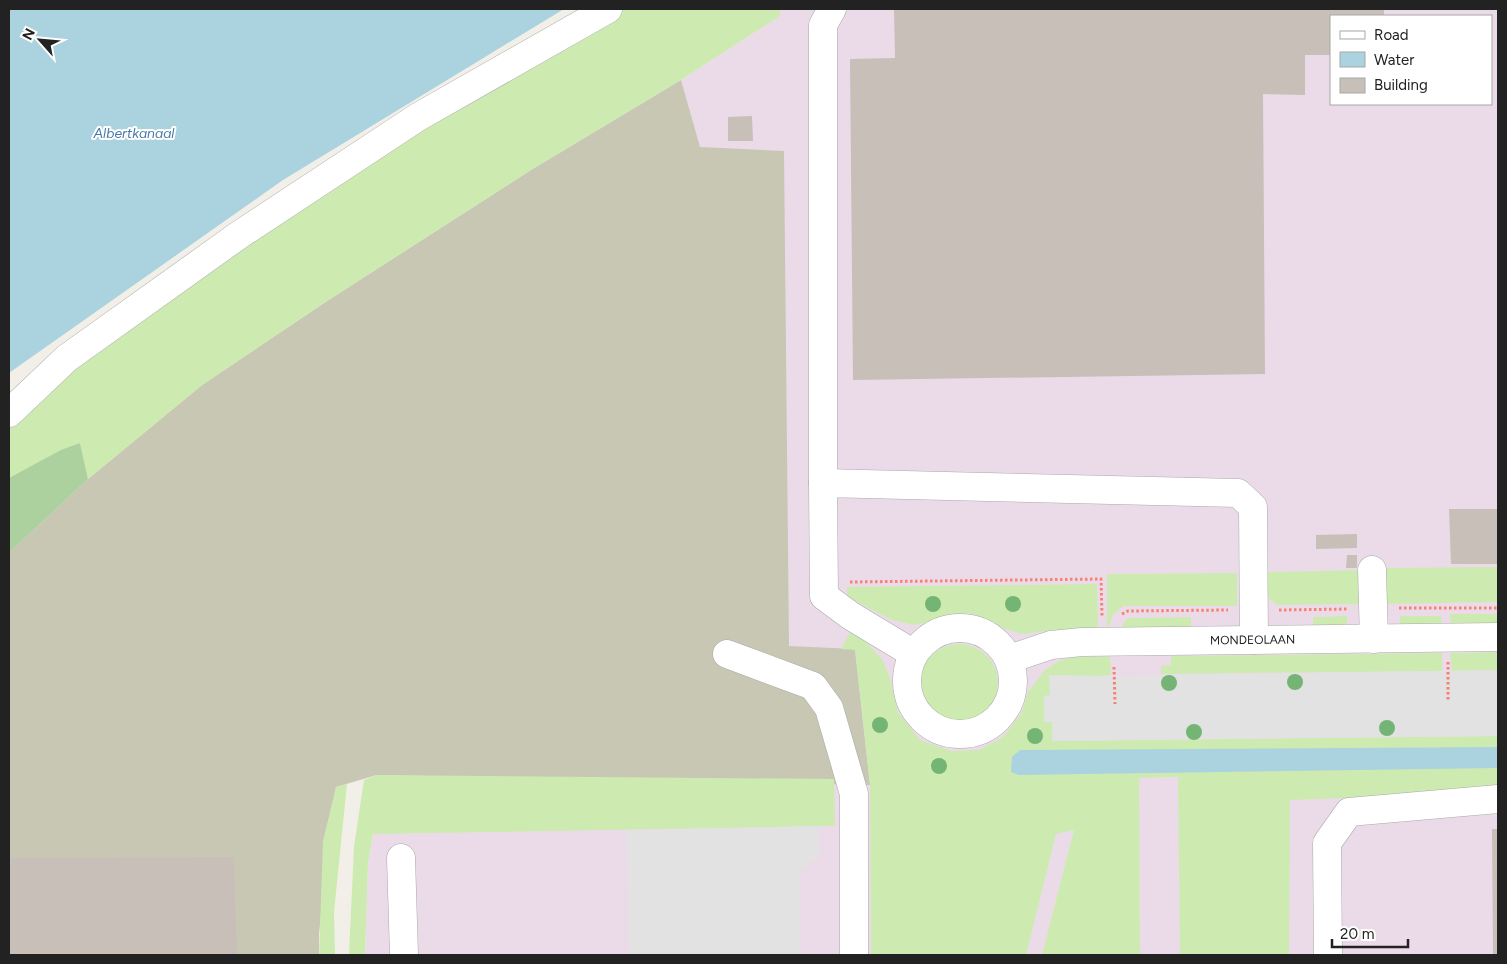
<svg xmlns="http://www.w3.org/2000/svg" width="1507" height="964" font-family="Figtree,sans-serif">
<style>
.industrial{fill:#ebdbe8;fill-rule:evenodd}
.construction{fill:#c7c7b4}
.grass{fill:#cdebb0}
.forest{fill:#add19e}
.parking{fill:#e2e2e2}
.water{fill:#aad3df}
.building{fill:#c7bfb8}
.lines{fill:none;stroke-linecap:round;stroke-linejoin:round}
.minor-casing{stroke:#a9a9a9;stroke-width:29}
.path{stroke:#fa8072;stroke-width:3;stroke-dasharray:2.5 2.5;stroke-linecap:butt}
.minor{stroke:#fff;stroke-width:28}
.tree{fill:#74b475}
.labels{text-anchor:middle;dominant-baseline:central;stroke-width:4;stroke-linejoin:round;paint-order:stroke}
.street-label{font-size:12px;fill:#222;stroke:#fff}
.water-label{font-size:14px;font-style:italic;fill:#4a7aab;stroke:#fff}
</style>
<rect width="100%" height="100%" fill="#f2efe9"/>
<path class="industrial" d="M780 9H1498V955H365L368 864 373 834 375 776 336 787 319 933V955H9V553L88 479 531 170 681 80 780 16ZM1331 16H1491V104H1331Z"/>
<path class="construction" d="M681 80 700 147 784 151 789 646 855 649 870 785 376 775 336 787 319 933V955H9V553L88 479 202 385 327 301 531 170Z"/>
<g class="grass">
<path d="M623 9H780V16L681 80 531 170 327 301 202 385 88 479 80 443 9 478V426L114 333 418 129Z"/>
<path d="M1498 567V602L1383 604 1382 568Z"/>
<path d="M1363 570V604L1277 605 1268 597V572Z"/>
<path d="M1237 573V606H1123L1113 615 1107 630V574Z"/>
<path d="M1097 584 1098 631 1053 630 1022 634 1005 629 986 619 969 613 950 614 929 622 913 625 890 619 855 601 847 598V587Z"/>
<path d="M1450 614H1498V625L1451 626Z"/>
<path d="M1347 616V627H1313V617Z"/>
<path d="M1400 616H1441L1442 626H1400Z"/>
<path d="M1191 617V629L1121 630 1124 622 1129 618Z"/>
<path d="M850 632 861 637 882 659 890 678 898 712 920 740 951 751 979 750 1003 737 1021 714 1028 692 1045 670 1061 660 1079 656 1110 657 1111 675 1100 676 1050 695 1044 696V722H1052V741L1498 736V793L1290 800 1289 955H1180L1178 777 1139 778 1140 955H1042L1074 830 1056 834 1026 955H871L870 785 855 650 841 649Z"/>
<circle cx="959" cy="683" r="39"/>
<path d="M1498 652V670L1452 671 1450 653Z"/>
<path d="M1442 653V671L1161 674V666L1171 665V656Z"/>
<path d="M376 775 834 779 835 826 373 834 368 864 365 955H349L354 846 364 780Z"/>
<path d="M347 784 334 912 335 955H319L323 841 336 787Z"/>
</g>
<path class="forest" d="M80 443 88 479 9 553V478L61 450Z"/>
<g class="parking">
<path d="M1498 670V736L1052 741V722H1044V696L1050 695 1049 675 1100 676Z"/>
<path d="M818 826 820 855 799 872 801 955H629L626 830Z"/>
</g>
<g class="water">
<path d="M9 9H564L283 180 9 373Z"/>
<path d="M1498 747V768L1019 775 1011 772 1012 757 1020 750Z"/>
</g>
<g class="building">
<path d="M894 9H1384V16H1331V55H1305V95L1263 94 1265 374 853 380 850 59 895 58Z"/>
<path d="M752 116 753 141H728V117Z"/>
<path d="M1449 509H1498V564H1451Z"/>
<path d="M1357 534V548L1316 549V535Z"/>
<path d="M1347 555H1357V568H1346Z"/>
<path d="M1492 829H1498V955H1493Z"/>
<path d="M234 857 237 955H9V858Z"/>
</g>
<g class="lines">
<defs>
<g id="minor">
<path d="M9 413 67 358 239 235 418 117 608 9"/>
<path d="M823 483V25L832 9"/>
<path d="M1372 570 1374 639"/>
<circle cx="960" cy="681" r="53"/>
<path d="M727 654 813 686 829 708 854 794V955"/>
<path d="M914 654 851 616 824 596 823 483 1238 493 1253 507 1254 640"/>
<path id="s1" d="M1009 659 1051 645 1082 642 1498 637"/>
<path d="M401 858 404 955"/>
<path d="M1328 955 1327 843 1349 812 1498 799"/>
</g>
</defs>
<use href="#minor" class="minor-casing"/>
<g class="path">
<path d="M850 582 1101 579 1102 616"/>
<path d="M1399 608H1498"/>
<path d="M1279 610 1348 609"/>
<path d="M1122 614 1128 611 1228 610"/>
<path d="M1448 662V701"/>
<path d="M1114 667 1115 704"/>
</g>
<use href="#minor" class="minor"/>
</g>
<g class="tree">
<circle cx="933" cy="604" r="8"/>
<circle cx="1013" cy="604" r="8"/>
<circle cx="1295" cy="682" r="8"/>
<circle cx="1169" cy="683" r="8"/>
<circle cx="880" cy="725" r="8"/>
<circle cx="1387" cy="728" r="8"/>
<circle cx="1194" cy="732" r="8"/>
<circle cx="1035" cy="736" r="8"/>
<circle cx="939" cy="766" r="8"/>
</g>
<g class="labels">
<g class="street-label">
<text stroke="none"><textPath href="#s1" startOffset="246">MONDEOLAAN</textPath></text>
</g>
<g class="water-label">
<text x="134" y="133">Albertkanaal</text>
</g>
</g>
<rect width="1507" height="964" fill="none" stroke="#222222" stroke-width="20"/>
<rect x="1330" y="15" width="162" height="90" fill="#ffffff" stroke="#a7a7a7"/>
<rect x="1340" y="31" width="25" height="8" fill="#ffffff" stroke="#a7a7a7"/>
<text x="1374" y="40" font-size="15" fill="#222222">Road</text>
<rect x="1340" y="52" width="25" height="15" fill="#aad3df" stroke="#a7a7a7"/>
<text x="1374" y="65" font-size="15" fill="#222222">Water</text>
<rect x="1340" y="78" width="25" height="15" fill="#c7bfb8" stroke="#a7a7a7"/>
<text x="1374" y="90" font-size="15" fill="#222222">Building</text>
<g transform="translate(40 40) rotate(297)" stroke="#ffffff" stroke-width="4" paint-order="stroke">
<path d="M0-4L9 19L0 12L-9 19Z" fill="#222222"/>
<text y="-8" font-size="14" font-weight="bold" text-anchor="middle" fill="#222222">N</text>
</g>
<path d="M1332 939v8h76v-8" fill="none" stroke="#222222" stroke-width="2.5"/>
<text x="1340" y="939" font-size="15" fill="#222222" stroke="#ffffff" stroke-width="4" paint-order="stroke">20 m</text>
</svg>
